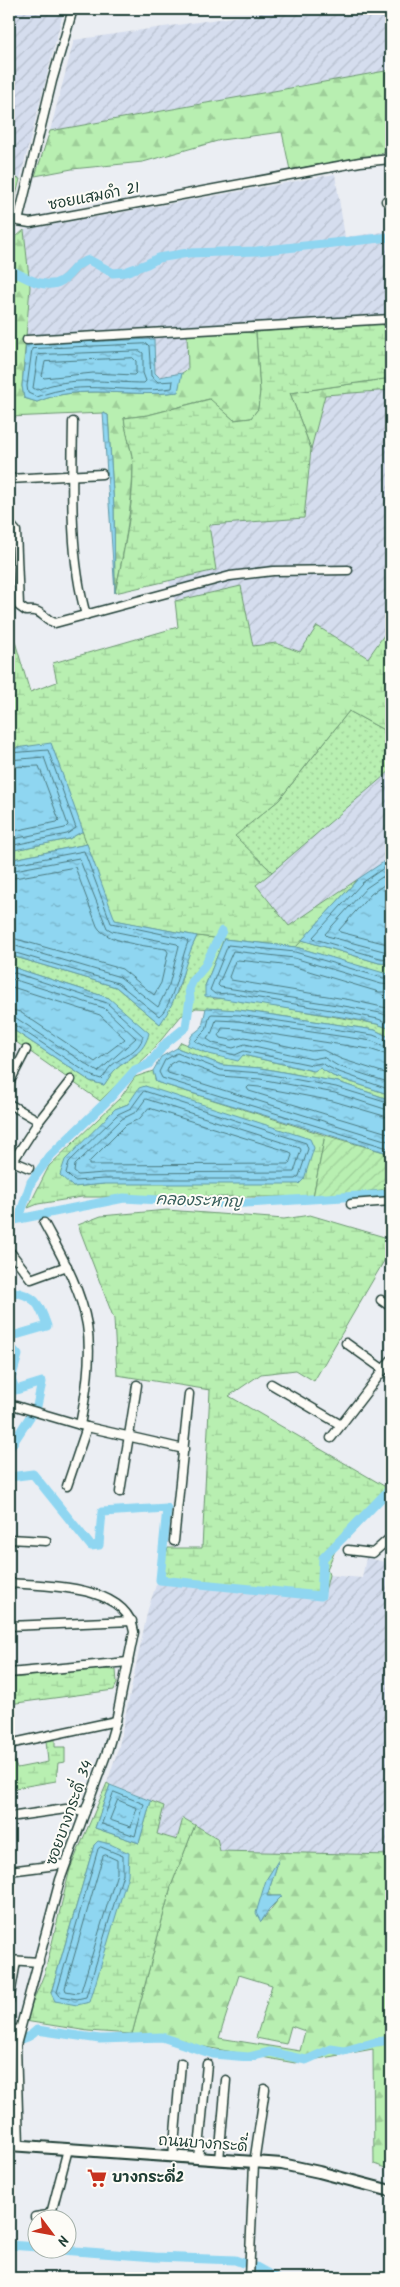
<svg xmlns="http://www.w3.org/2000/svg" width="400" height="2287" font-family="Kalam,'Playpen Sans Thai',sans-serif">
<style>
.industrial{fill:url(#industrial-furrows)}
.grass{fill:url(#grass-dots);stroke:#6c9672}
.forest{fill:url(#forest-firs);stroke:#6c9672;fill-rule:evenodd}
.wetland{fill:url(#wetland-marsh);stroke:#6c9672;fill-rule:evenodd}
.garden{fill:url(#garden-furrows);stroke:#6c9672}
.water{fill:url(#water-ripples);stroke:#6299a5}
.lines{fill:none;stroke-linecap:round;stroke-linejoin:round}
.shore{stroke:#4c7a80;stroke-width:1}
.canal{stroke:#8fd6f1;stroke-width:9}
.minor-casing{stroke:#1f3d34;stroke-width:11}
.tertiary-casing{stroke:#1f3d34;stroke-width:14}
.minor{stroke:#fdfcf7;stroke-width:8}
.tertiary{stroke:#fdfcf7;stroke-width:10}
.labels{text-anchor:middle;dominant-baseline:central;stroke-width:4;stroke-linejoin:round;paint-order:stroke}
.street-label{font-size:15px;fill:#1f3d34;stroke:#fdfcf7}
.poi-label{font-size:15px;font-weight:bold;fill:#1f3d34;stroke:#fdfcf7;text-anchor:start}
.water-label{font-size:16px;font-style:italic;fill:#355c5a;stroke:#fdfcf7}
</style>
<defs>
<pattern id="industrial-furrows" width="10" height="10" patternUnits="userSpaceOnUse" patternTransform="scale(1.25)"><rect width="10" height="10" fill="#d5ddee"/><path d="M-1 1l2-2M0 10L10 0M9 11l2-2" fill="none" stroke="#b6bfcd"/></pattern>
<pattern id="grass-dots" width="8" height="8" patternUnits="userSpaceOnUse" patternTransform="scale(1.25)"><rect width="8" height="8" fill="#b8efb1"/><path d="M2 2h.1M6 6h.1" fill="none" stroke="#9ece99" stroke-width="1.8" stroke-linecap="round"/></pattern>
<pattern id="forest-firs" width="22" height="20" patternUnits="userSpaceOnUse" patternTransform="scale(1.25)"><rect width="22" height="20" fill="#b8efb1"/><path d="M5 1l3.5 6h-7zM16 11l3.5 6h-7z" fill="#9ece99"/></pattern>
<pattern id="wetland-marsh" width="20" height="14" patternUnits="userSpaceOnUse" patternTransform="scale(1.25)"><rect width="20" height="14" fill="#b8efb1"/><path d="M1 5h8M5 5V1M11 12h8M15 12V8" fill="none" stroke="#9ece99"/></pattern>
<pattern id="garden-furrows" width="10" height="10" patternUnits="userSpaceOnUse" patternTransform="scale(1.25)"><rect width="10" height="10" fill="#b8efb1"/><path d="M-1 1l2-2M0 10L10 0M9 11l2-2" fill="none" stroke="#9ece99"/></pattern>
<pattern id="water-ripples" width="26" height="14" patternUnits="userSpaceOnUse" patternTransform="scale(1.25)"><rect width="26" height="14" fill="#8fd6f1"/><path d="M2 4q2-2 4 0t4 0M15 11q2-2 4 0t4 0" fill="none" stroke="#74afc4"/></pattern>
</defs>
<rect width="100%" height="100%" fill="#ebeef3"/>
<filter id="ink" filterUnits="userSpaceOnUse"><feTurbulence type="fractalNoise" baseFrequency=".02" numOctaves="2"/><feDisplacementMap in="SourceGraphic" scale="10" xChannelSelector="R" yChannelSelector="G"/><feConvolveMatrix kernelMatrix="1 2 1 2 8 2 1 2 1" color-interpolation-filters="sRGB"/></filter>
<g filter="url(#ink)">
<g class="industrial">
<path d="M9 9H64L20 179 9 177Z"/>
<path d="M287 9H391V70L50 131 74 40Z"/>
<path d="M335 174 345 237 391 231V337L389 330 383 325 375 322 256 332 187 333 188 369 172 376 159 377 155 373 154 339 26 344 30 287 24 230Z"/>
<path d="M391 390V625L368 658 317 626 300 652 276 643 253 646 241 586 175 601 169 581 216 570 209 525 304 518 311 449 325 395Z"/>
<path d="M391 770V857L289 927 256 885Z"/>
<path d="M366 1558 391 1563V1855L220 1851 217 1838 183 1818 177 1840 157 1834 163 1806 107 1783 119 1746 148 1609 157 1582 323 1599 329 1575 362 1578Z"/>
</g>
<g class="grass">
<path d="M349 711 391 734V770L272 872 234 836 279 800Z"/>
<path d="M83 831 87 844 9 860V851L69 839Z"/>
<path d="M197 936 224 939 205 986 214 999 228 998 377 1024 391 1029V1038L375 1030 239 1010 196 1008 181 1016 151 1052 100 1101 9 1037V1027L90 1081 104 1085 114 1070 137 1054 109 998 9 966V955L116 987 160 1024 179 989 187 956Z"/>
<path d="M302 940 379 963 391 964V974H384L296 947Z"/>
<path d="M181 1042 209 1054 243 1055 313 1071 320 1068 333 1076 391 1095V1100L338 1082 261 1068 222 1065 177 1048Z"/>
</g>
<g class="forest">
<path d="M391 70V125L384 153 290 170 282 132 221 140 143 162 72 169 35 176 50 131Z"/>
<path d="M24 230 30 287 22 386 24 398 37 402C80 383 131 398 177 392L182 373 188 369 187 333 256 332 260 391 258 409 251 418 234 420 209 399 148 415 124 418C126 434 133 454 133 467 132 510 124 551 115 593L114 508 108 415 103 413 9 417V243Z"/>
<path d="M391 378V390L325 395 311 449 290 393Z"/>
<path d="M195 1825 217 1838 220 1851 391 1855V2170L374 2164 373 2049 295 2063 132 2034 171 1886ZM278 1862 267 1896H281L261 1922 266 1880ZM239 1975 272 1985 256 2038 286 2044 291 2026 305 2031 300 2051 219 2038Z"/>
</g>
<g class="wetland">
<path d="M9 177 20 179 9 224Z"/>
<path d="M375 322C380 324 386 325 389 330 394 338 391 367 391 378L290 393 311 449 304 518 209 525 216 570 115 593C124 551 133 510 133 467 133 453 126 434 124 418L148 415 210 399 234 420 251 418 258 409 260 391 256 332Z"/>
<path d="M9 534H11L13 635 30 692 57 682 53 663 178 627 175 601 241 586 253 646 276 643 300 652 317 626 368 658 391 625V734L349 711 279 800 235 836 272 872 256 885 289 926 358 879 296 947 197 936 114 920 51 744 9 749Z"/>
<path d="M153 1071 156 1082 325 1135 313 1197H82L38 1204 28 1208 49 1166 121 1097 135 1077ZM145 1086 153 1090 104 1184 73 1187 115 1109 128 1104Z"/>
<path d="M167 1210 284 1219 310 1215 391 1239V1249L314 1381 296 1370 261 1374 229 1396 391 1490V1493L335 1551 327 1569 329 1575 323 1599 157 1582 168 1548H202L210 1390 117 1375 114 1319 78 1225 101 1216Z"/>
<path d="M100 1669 116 1670 117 1683 114 1690 9 1704V1678Z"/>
<path d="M55 1737V1747H65V1762L58 1763 56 1781 9 1789V1753L17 1768 48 1762 46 1740Z"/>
<path d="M107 1783 110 1785 95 1828 139 1843 151 1801 164 1806 157 1834 177 1840 183 1818 195 1825 171 1886 132 2034 88 2031 25 2021 45 1972 70 1869ZM98 1841 51 1993 94 1845Z"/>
</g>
<path class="garden" d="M325 1135 391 1154V1189L313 1197Z"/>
<g class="water">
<path d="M154 339 155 373 159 377 182 373 178 392C131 398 80 383 37 402L24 398 22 386 26 344Z"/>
<path d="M103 413 108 415 114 508 115 593Z"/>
<path d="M51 743 83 831 69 839 9 851V749Z"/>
<path d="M87 844 115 920 197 936C182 965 180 998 160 1024L116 987 9 955V860Z"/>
<path d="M391 857V964L379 963 302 940 358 879Z"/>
<path d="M224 939 296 947 384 973 391 974V1029L377 1024 348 1018 205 996V986Z"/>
<path d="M9 966 109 998 149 1033C144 1054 131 1056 116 1069 111 1073 108 1080 104 1085L90 1081 9 1027Z"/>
<path d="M206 1008 239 1010 375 1030 391 1038V1095L333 1076 320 1068 314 1071 243 1055 238 1061 209 1054 187 1045 192 1035 202 1027Z"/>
<path d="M177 1048 222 1065 261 1068 338 1082 391 1100V1154L156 1082 153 1071 161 1057Z"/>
<path d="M145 1086 310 1139 314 1148 304 1179 299 1184H104L73 1187 60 1175 65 1160 115 1109 128 1104 139 1088Z"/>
<path d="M110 1785 151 1801 139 1843 95 1828Z"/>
<path d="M98 1841 110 1844 129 1853 128 1875 90 2002 77 2005 55 2001 51 1993 94 1845Z"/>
<path d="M279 1859 267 1896H282L269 1909 261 1922 256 1913 266 1880Z"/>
</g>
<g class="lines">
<g class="shore">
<path d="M147 344 149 346 151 376 158 382 173 381 172 388C125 395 84 378 37 397L28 393 27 386 32 349Z"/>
<path d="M140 351 143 353V373L146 381 144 383C109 383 71 375 37 390L33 388 38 355Z"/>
<path d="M133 358 136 361V373L134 375 93 373 44 378 42 376 45 362Z"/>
<path d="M9 753 48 750 76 828 67 834 9 846"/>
<path d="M9 760 44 757 68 825 65 828 9 840"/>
<path d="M9 767 39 766 59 820 57 822 9 832"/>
<path d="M391 863 362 883 313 937 315 939 380 958 391 959"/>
<path d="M9 865 84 851 111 923 186 939 188 942C180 961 174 1005 159 1016L118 983 9 951"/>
<path d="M9 871 79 858 107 928 112 931 177 944 179 946 169 985 158 1007 120 977 9 944"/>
<path d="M391 871 366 888 325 934 327 936 391 953"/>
<path d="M9 879 75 867 97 926C106 943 148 946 166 949L168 952 161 983 154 995 122 969 9 937"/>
<path d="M391 880 371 894 339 930 340 932 391 945"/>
<path d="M9 971 107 1003 143 1036C140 1052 122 1056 111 1066 107 1070 105 1076 101 1079L92 1076 13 1024 9 1023"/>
<path d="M9 978 104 1008 136 1038 98 1072 16 1018 9 1017"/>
<path d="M391 978H383L295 952 228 945 210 990 215 994 229 993 349 1013 378 1019 391 1024"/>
<path d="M391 985 381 984 294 958 233 951 218 985 220 987 350 1007 380 1013 391 1017"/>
<path d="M9 986 100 1015 125 1039 95 1062 20 1012 9 1009"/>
<path d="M391 992H379L292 966 238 960 235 961 229 977 231 980 351 1000 391 1009"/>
<path d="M391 1042 373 1035 239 1015 212 1014 210 1015 206 1030 195 1041 211 1049 235 1055 244 1051 312 1065 321 1063 336 1071 391 1090"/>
<path d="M391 1049 372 1041 238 1021 216 1020 212 1032 207 1039 213 1043 233 1048 245 1044 312 1059 323 1057 338 1066 391 1083"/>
<path d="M391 1056 369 1049 238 1029 222 1028 219 1035 221 1038 232 1040 245 1037 311 1051 323 1050 341 1059 391 1075"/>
<path d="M144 1091 306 1143 308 1149 299 1176 295 1179H104L74 1181 66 1173 69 1162 118 1114 131 1108Z"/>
<path d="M146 1099 300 1148 301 1150 294 1172 104 1173 78 1175 74 1172 75 1165 122 1119 136 1112Z"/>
<path d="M391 1104 336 1087 261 1073 221 1070 177 1053 165 1060 159 1072 162 1078 391 1149"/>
<path d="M149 1108 290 1152 292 1155 289 1164 89 1165V1162L126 1125 139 1119Z"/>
<path d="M391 1111 335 1093 260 1079 220 1076 177 1060 170 1064 167 1071 168 1073 391 1142"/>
<path d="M391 1118 333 1101 259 1087 249 1086 247 1088 249 1091 391 1134"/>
<path d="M114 1792 144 1804 135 1836 102 1824Z"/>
<path d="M118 1800 137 1808 131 1827 110 1820Z"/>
<path d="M101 1847 123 1856V1874L86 1997 77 1999 60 1996 57 1992 98 1849Z"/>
<path d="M106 1855 117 1860V1873L81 1991 77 1993 66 1991 65 1988 103 1856Z"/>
</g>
<g class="canal">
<path d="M9 269C23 276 45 291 61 281 74 274 71 265 89 260L113 273 125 272 147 264 158 258 188 253 257 251 391 237"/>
<path d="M19 1218 31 1182 50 1156 110 1098 135 1070 149 1064 166 1043 186 1027 190 999 189 989 193 980 204 967 222 931"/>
<path d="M9 1221 124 1198 230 1204 391 1194"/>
<path d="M9 1291C35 1295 39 1302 47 1326L9 1337"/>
<path d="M9 1345 18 1355 11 1379 16 1390 42 1382 37 1406 9 1449"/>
<path d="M9 1477 33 1474 91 1546 99 1545 102 1512 167 1508 160 1580 321 1596 323 1558 391 1488"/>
<path d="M9 2039C21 2040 28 2039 37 2030L100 2039 162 2037 213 2054 249 2057 270 2052 306 2060 331 2049 344 2051 376 2042 391 2040"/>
<path d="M9 2245 38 2247"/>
<path d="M62 2250 155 2257 235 2260 243 2263"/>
<path d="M256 2267 276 2278"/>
</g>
<defs>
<g id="minor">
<path d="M73 9 52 81 18 221 30 223 360 162 391 159"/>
<path d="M386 201 391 200"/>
<path d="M27 340 391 319"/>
<path d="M73 422C72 484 69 556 86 615"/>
<path d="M9 479 102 474"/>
<path d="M9 523 16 531 19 606 26 611C44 609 41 618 55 623L230 576 273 571 348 570"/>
<path d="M9 1083 26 1050"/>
<path d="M9 1104 39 1121"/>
<path d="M10 1160 29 1168"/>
<path d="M13 1161 39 1121 71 1080"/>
<path d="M351 1204 391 1201"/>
<path d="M44 1223C61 1255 81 1289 87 1325 92 1357 86 1394 80 1425"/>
<path d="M11 1253 31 1279 67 1266"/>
<path d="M381 1300 391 1307"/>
<path d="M346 1343 384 1370"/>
<path d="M271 1384 341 1425"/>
<path d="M9 1404 87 1427 184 1449"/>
<path d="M331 1438 391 1360"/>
<path d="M391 1473V1472"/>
<path d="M67 1486 87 1427"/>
<path d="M120 1492 137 1385"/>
<path d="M9 1539 46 1541"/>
<path d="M174 1541 189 1394"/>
<path d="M348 1550 373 1553 391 1537"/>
<path d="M9 1583C46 1586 127 1584 134 1632L116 1721 107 1752 60 1880 16 2045 19 2146"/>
<path d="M9 1626 132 1621"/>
<path d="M9 1673 128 1662"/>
<path d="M9 1744 116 1721"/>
<path d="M9 1817 66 1809 85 1812"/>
<path d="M9 1871 65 1864"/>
<path d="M9 1960 39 1962"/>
<path d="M9 2002 16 1961"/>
<path d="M9 2029 19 2030"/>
<path d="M173 2157 181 2063"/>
<path d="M198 2159 207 2064"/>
<path d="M219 2160 226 2080"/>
<path d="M35 2217 48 2215 52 2210 68 2149"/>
<path d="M249 2278 254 2163 265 2089"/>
</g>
<path id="tertiary" d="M9 2145 282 2164 319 2172 391 2191"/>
</defs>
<use href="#minor" class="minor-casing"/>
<use href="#tertiary" class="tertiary-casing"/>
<use href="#minor" class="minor"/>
<use href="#tertiary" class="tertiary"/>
</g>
</g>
<defs>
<symbol id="supermarket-bare" viewBox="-9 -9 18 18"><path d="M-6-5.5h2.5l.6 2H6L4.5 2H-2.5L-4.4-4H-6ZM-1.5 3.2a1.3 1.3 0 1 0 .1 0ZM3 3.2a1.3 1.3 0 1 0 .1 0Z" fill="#c8321e" stroke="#fdfcf7" stroke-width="2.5" paint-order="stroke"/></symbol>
</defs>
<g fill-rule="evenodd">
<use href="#supermarket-bare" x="83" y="2164" width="28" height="28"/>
</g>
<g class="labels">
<g class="street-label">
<text transform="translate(94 197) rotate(-11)">ซอยแสมดำ 21</text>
<text transform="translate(70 1813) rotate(-70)">ซอยบางกระดี่ 34</text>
<text transform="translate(203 2144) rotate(4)">ถนนบางกระดี่</text>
</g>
<g class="poi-label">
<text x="112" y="2178">บางกระดี่2</text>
</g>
<g class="water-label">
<text transform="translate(199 1201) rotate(2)">คลองระหาญ</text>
</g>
</g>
<rect width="400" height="2287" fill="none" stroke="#fdfcf7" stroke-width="30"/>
<rect x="15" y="15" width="370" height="2257" fill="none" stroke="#1f3d34" stroke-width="2" filter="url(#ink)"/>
<g transform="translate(52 2234) rotate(122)"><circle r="24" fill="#fdfcf7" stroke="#a4b0a9"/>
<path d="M0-4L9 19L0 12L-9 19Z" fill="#c8321e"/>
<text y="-8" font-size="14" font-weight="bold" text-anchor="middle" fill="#1f3d34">N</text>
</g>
</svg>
